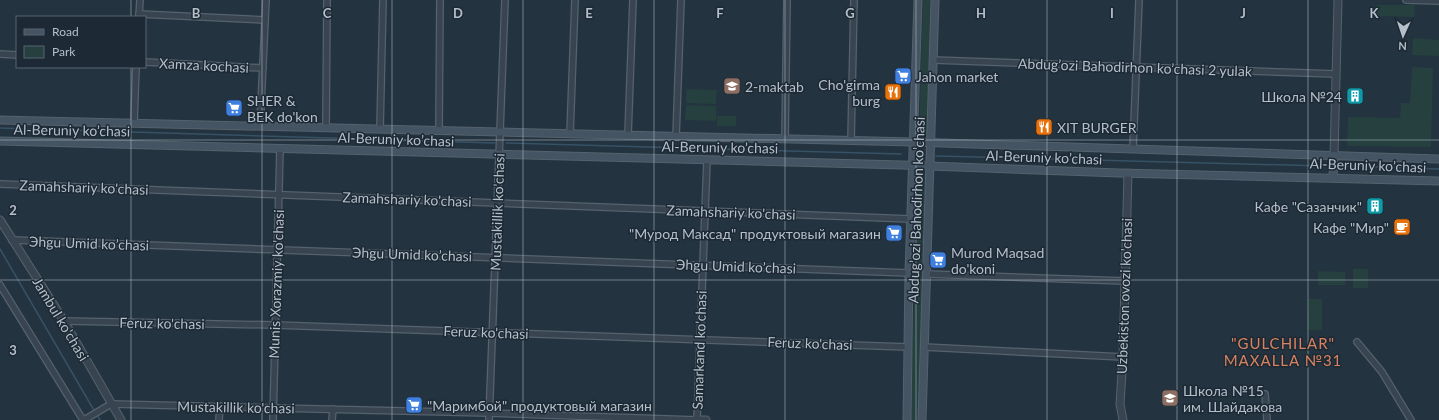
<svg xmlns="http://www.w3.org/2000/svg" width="1439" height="420" font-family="Lato,sans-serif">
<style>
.green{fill:#25403f}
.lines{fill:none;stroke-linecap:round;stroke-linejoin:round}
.stream{stroke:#375266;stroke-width:1.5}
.minor-casing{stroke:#56626d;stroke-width:8}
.tertiary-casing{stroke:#56626d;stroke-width:9}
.secondary-casing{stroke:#56626d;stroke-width:9}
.minor{stroke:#38444f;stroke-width:5.5}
.tertiary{stroke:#38444f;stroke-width:7}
.secondary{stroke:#455462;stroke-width:7}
.grid{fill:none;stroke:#b4bfca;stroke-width:1;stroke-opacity:0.55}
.labels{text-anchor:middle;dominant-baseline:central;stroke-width:3;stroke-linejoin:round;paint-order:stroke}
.street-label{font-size:14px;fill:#b4bfca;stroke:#1d2934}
.poi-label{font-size:14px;fill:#b4bfca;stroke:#1d2934;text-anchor:start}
.neighbourhood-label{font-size:15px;letter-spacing:1px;fill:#d88360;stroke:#1d2934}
.grid-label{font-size:13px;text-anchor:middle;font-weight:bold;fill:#b4bfca;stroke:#1d2934;stroke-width:3;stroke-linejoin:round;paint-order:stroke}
</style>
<rect width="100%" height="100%" fill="#23333f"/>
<g class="green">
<path d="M923 0H930L927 135H919Z"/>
<path d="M1376 5H1415L1414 17 1375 16Z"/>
<path d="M1413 38 1439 40V56L1412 55Z"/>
<path d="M1412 67 1433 68 1431 147 1347 146 1348 117 1400 118 1401 103H1410Z"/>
<path d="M686 89 717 90 716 104 686 103Z"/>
<path d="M686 105 716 106V121L685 120Z"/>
<rect x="717" y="116" width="19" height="10"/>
<path d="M919 171 924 172 925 174 918 418 917 420H910Z"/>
<rect x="1353" y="269" width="15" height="19"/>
<path d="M1318 271 1345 272V285H1318Z"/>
<path d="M1308 299H1322V330H1307Z"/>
</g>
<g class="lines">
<g class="stream">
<path d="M0 128 495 143"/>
<path d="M506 143 901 154"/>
<path d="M919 155H923"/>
<path d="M936 156 1325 166"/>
<path d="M1343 166 1439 169"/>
<path d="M0 249 95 412"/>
<path d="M97 415 100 420"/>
</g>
<defs>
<g id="minor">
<path d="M1406 0 1439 1"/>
<path d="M139 14 265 20"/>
<path d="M139 17 140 0"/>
<path d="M0 54 17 55"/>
<path d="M933 60 1336 74"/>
<path d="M145 62 263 68"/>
<path d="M134 123 136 67"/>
<path d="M260 126 266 0"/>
<path d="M326 128 327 0"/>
<path d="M380 129 383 0"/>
<path d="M439 130 440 0"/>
<path d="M570 134 575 0"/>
<path d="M628 135 633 0"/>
<path d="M676 137 681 0"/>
<path d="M785 139 787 0"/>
<path d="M851 141 854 0"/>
<path d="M1133 149 1139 0"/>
<path d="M0 184 911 219"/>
<path d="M12 240 909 273"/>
<path d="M927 274 1125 281"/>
<path d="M0 285 83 420"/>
<path d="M64 321 275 325 908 347"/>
<path d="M1357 342 1382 372 1411 420"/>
<path d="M924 347 1123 357"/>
<path d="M1265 394 1267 420"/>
<path d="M84 420 111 404 489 413 697 420"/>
<path d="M219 420 220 406"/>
<path d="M273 420 280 149"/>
<path d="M332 420 333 409"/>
<path d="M489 420 505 0"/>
<path d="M697 420 707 160"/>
</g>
<g id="tertiary">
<path d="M1334 156 1338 0"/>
<path d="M0 220 64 321 121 420"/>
<path d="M695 420H706"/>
<path d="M1123 420 1120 404 1123 357 1128 173"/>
</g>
<g id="secondary">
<path d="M0 120 913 142 1439 159"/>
<path d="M0 141 902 165 1119 173 1439 181"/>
<path d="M1333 177 1334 156"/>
<path d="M907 420 909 273 918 0"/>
<path d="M922 420 935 0"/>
</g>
</defs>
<use href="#minor" class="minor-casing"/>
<use href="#tertiary" class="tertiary-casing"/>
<use href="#secondary" class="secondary-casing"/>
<use href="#minor" class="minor"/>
<use href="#tertiary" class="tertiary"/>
<use href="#secondary" class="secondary"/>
</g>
<path class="grid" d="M131 0V17M262 0V420M392 0V420M523 0V420M654 0V420M785 0V420M916 0V420M1047 0V420M1177 0V420M1308 0V420M131 67V420M0 140H1439M0 280H1439"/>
<defs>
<symbol id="supermarket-square" viewBox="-11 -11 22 22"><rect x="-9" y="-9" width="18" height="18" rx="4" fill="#3f7fe0" stroke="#1d2934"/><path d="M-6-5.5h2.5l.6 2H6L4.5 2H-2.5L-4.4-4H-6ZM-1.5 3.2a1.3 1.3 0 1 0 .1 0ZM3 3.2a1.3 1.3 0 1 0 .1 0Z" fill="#fff"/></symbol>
<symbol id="school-square" viewBox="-11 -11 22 22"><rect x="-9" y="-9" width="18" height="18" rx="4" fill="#8d6e63" stroke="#1d2934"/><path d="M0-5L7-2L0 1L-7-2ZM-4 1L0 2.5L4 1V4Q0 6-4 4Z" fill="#fff"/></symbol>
<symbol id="restaurant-square" viewBox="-11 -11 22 22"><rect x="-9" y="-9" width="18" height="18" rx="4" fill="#e8710a" stroke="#1d2934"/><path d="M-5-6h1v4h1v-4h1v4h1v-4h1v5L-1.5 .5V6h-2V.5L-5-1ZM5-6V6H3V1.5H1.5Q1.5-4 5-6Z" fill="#fff"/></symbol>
<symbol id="building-square" viewBox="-11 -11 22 22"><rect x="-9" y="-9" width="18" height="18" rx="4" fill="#0f9aa8" stroke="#1d2934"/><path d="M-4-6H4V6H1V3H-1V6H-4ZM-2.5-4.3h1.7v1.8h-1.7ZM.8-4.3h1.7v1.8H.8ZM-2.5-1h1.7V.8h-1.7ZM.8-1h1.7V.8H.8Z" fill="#fff"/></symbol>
<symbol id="cafe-square" viewBox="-11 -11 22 22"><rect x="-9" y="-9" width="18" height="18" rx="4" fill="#e8710a" stroke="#1d2934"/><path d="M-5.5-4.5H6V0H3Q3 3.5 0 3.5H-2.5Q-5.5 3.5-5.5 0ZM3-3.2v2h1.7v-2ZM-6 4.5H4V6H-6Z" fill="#fff"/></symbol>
</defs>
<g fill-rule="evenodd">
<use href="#supermarket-square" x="893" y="66" width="20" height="20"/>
<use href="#school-square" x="722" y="76" width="20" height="20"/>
<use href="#restaurant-square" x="883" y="82" width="20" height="20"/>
<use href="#building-square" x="1345" y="86" width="20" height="20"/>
<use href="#supermarket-square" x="224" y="98" width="20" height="20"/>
<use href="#restaurant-square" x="1034" y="117" width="20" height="20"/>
<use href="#building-square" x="1365" y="196" width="20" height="20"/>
<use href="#cafe-square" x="1392" y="217" width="20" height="20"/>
<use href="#supermarket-square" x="884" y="223" width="20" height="20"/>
<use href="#supermarket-square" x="928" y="250" width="20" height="20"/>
<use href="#school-square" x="1160" y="388" width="20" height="20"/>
<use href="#supermarket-square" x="404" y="395" width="20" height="20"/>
</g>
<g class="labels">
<g class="street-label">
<text transform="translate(204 65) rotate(3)">Xamza kochasi</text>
<text transform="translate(1135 67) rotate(2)">Abdug’ozi Bahodirhon ko’chasi 2 yulak</text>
<text transform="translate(72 130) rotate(1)">Al-Beruniy ko’chasi</text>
<text transform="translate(396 139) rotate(2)">Al-Beruniy ko’chasi</text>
<text transform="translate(720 147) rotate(1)">Al-Beruniy ko’chasi</text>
<text transform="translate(1044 157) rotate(2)">Al-Beruniy ko’chasi</text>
<text transform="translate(1368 165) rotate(2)">Al-Beruniy ko’chasi</text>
<text transform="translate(84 187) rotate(2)">Zamahshariy ko'chasi</text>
<text transform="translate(407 199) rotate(2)">Zamahshariy ko'chasi</text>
<text transform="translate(916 210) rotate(-88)">Abdug’ozi Bahodirhon ko’chasi</text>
<text transform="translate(497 212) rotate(-88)">Mustakillik ko'chasi</text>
<text transform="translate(731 212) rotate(2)">Zamahshariy ko'chasi</text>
<text transform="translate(89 243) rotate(2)">Эhgu Umid ko’chasi</text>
<text transform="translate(412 254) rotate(2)">Эhgu Umid ko’chasi</text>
<text transform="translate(736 266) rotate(2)">Эhgu Umid ko’chasi</text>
<text transform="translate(276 284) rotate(-88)">Munis Xorazmiy ko'chasi</text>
<text transform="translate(1124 296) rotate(-88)">Uzbekiston ovozi ko'chasi</text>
<text transform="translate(61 319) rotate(59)">Jambul ko'chasi</text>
<text transform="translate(162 323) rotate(1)">Feruz ko'chasi</text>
<text transform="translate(486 332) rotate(2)">Feruz ko'chasi</text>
<text transform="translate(810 343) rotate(2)">Feruz ko'chasi</text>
<text transform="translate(699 350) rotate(-88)">Samarkand ko'chasi</text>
<text transform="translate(236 407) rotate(1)">Mustakillik ko'chasi</text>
</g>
<g class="poi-label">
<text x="916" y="76">Jahon market</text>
<text x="880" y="84" text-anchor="end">Cho'girma<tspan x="880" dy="16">burg</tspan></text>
<text x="745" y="86">2-maktab</text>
<text x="1342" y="96" text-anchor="end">Школа №24</text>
<text x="247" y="100">SHER &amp;<tspan x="247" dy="16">BEK do'kon</tspan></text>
<text x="1057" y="127">XIT BURGER</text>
<text x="1362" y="206" text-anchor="end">Кафе "Сазанчик"</text>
<text x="1389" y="227" text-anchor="end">Кафе "Мир"</text>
<text x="881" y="233" text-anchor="end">"Мурод Максад" продуктовый магазин</text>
<text x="951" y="252">Murod Maqsad<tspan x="951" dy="16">do'koni</tspan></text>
<text x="1183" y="390">Школа №15<tspan x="1183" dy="16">им. Шайдакова</tspan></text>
<text x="427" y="405">"Маримбой" продуктовый магазин</text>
</g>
<g class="neighbourhood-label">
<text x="1283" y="343">"GULCHILAR"<tspan x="1283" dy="17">MAXALLA №31</tspan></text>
</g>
</g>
<g class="grid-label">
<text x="196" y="18">B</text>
<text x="327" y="18">C</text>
<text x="458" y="18">D</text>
<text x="589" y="18">E</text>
<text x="720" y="18">F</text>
<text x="850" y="18">G</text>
<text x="981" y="18">H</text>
<text x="1112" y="18">I</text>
<text x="1243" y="18">J</text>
<text x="1374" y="18">K</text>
<text x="13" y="215">2</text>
<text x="13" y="355">3</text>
</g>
<rect x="16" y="16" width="130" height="52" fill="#1d2934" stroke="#596570"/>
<rect x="24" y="29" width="20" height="6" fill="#455462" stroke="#596570"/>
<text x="52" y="36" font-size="12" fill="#b4bfca">Road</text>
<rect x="24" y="46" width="20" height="12" fill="#25403f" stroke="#596570"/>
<text x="52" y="56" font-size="12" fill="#b4bfca">Park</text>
<g transform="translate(1403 36) rotate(183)" stroke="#1d2934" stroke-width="3" paint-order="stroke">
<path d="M0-3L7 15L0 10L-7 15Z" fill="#b4bfca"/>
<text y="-6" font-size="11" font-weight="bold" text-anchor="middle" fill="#b4bfca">N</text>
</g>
</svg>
